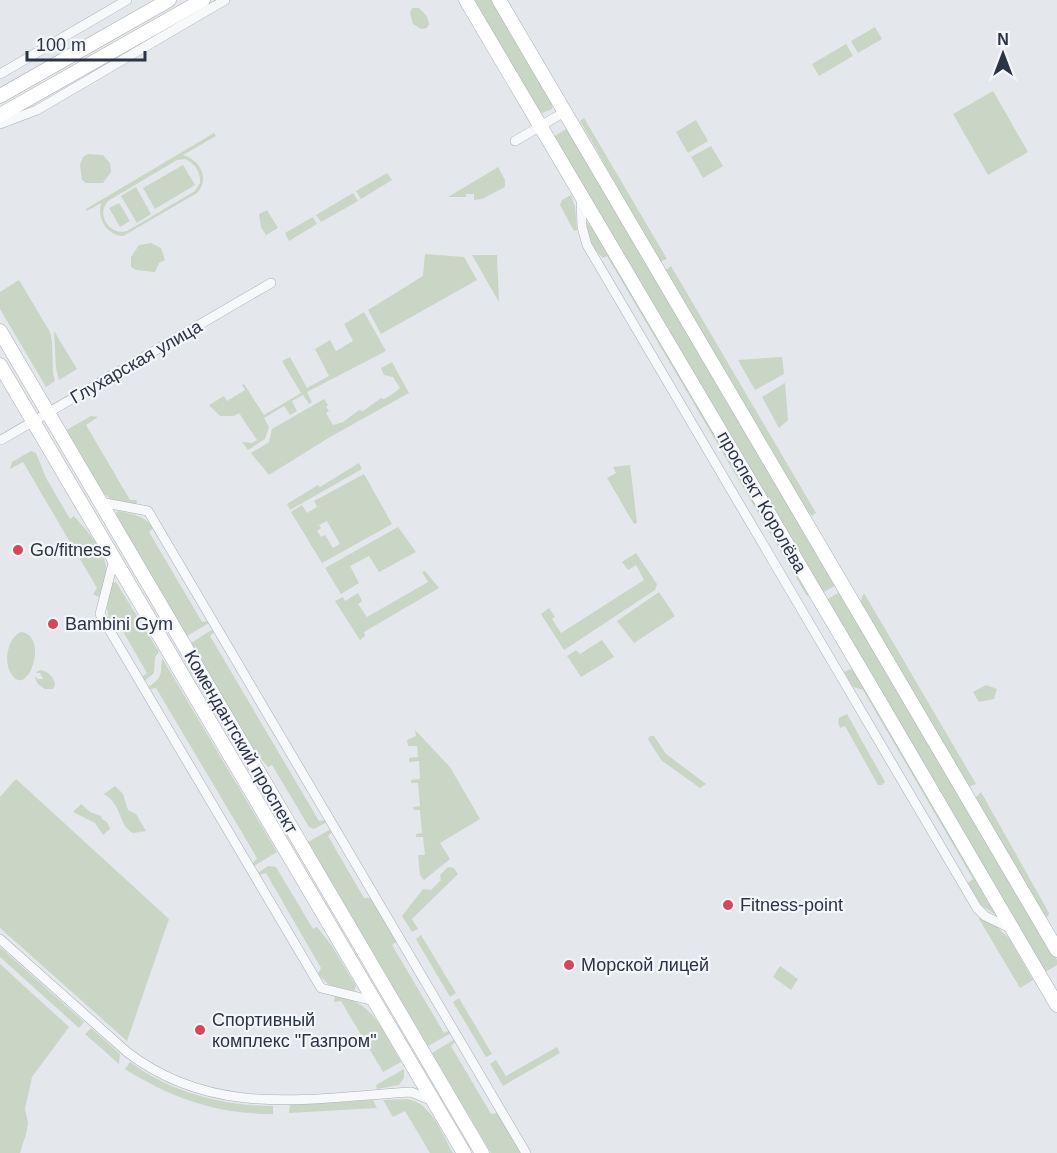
<svg xmlns="http://www.w3.org/2000/svg" width="1057" height="1153" font-family="Helvetica,sans-serif">
<style>
.green{fill:#c9d6c5;fill-rule:evenodd}
.lines{fill:none;stroke-linecap:round;stroke-linejoin:round}
.street-casing{stroke:#a9aeb7;stroke-width:10}
.secondary-casing{stroke:#a9aeb7;stroke-width:15}
.street{stroke:#f7f8fa;stroke-width:9}
.secondary{stroke:#fff;stroke-width:14}
.poi-dot{fill:#d1495b;stroke:#f4f6f9;stroke-width:2}
.labels{text-anchor:middle;dominant-baseline:central;stroke-width:4.5;stroke-linejoin:round;paint-order:stroke}
.street-label{font-size:18px;fill:#2b3445;stroke:#f4f6f9}
.poi-label{font-size:18px;fill:#2b3445;stroke:#f4f6f9;text-anchor:start}
</style>
<rect width="100%" height="100%" fill="#e4e7ec"/>
<g class="green">
<path d="M471 0H491L552 102V109L542 113 538 111Z"/>
<path d="M412 8H419L427 16 429 24 427 28 421 29 413 24 410 13Z"/>
<path d="M875 27 882 39 858 53 851 41Z"/>
<path d="M846 44 853 56 819 76 812 64Z"/>
<path d="M993 91 1028 152 988 175 953 114Z"/>
<path d="M584 118 667 259 659 262C632 215 607 167 580 121Z"/>
<path d="M696 120 708 141 688 153 676 132Z"/>
<path d="M568 128 836 585 822 593 553 137Z"/>
<path d="M214 133 216 136 183 155C199 159 211 179 197 193L123 236C106 235 97 218 101 203L87 211 86 209ZM185 159C195 163 201 173 200 183L195 191 127 231C109 236 96 214 108 201L177 160Z"/>
<path d="M711 146 723 166 703 178 691 157Z"/>
<path d="M88 154 103 155 110 163 111 172 103 183H86L82 180 80 165 83 157Z"/>
<path d="M183 165 195 185 155 209 143 188Z"/>
<path d="M498 167 505 180V187L482 199 474 200V194H466V197H448Z"/>
<path d="M387 173 392 180 361 199 356 191Z"/>
<path d="M136 187 151 214 137 223 121 196Z"/>
<path d="M353 193 358 201 321 222 316 215Z"/>
<path d="M571 195 575 207 577 230 574 231 560 205 562 200Z"/>
<path d="M119 203 130 221 120 227 109 208Z"/>
<path d="M267 210 278 228 266 235 261 227 259 214Z"/>
<path d="M313 217 317 224 289 241 285 233Z"/>
<path d="M586 221 606 244 811 594 807 596 607 256 603 258C592 249 587 234 586 221Z"/>
<path d="M151 243 161 248 165 260 159 263 155 272 136 270 131 267V257L139 245Z"/>
<path d="M425 254 464 257 477 280 381 334 368 310 423 276Z"/>
<path d="M472 255H497L499 302Z"/>
<path d="M671 266 816 513 812 516 796 495 664 271Z"/>
<path d="M19 280 50 332 52 341 53 374 55 381 46 387 0 309V292Z"/>
<path d="M364 312 386 351 307 392 312 402 309 404 303 395 292 401 297 411 290 415 284 406 264 418 269 427 265 439 248 450 242 442 252 443 257 440 239 413 234 416H220L209 405 224 396 227 401 245 390 242 385 244 384 264 415 301 393 282 361 290 357 307 388 329 376 315 349 330 340 336 351 353 341 344 324Z"/>
<path d="M54 331 77 369 59 380 56 368Z"/>
<path d="M782 357 784 374 755 390 738 360Z"/>
<path d="M392 362 409 393 330 437 269 475 251 453 269 442 272 429 324 399 328 405 326 407 329 411 326 413 333 425 343 422 359 410 363 411 381 398 384 399 394 393 400 388 393 377 384 375 381 368Z"/>
<path d="M785 383 788 420 779 428 762 397Z"/>
<path d="M91 416 98 417 86 425 130 500H137L136 505 114 501 104 494 65 431Z"/>
<path d="M31 451 36 453 46 478 70 519 74 516C86 530 103 547 106 566 107 576 103 586 100 595L98 597 93 594 97 588 23 462 10 469 12 462Z"/>
<path d="M359 463 362 469 290 510 287 504 318 485 320 487Z"/>
<path d="M630 465 637 523 634 524 607 478 616 473 613 467Z"/>
<path d="M364 474 392 524 322 563 291 512 302 505 307 513 317 507 314 501ZM327 521 340 544 333 548 325 535 321 537 317 531 321 528 319 525Z"/>
<path d="M119 511C132 514 146 516 153 528L149 532 202 622 207 621 209 623 187 636 115 516 116 512Z"/>
<path d="M398 527 416 552 379 572 369 556 350 566 359 583 341 594 325 568Z"/>
<path d="M636 553 657 584 655 590 564 650 541 614 549 608 555 617 552 619 561 633 644 580 636 565 628 570 622 562Z"/>
<path d="M425 571 439 588 364 632 365 636 360 640 335 601 343 597 345 601 358 593 362 601 358 604 367 617 428 582 422 572Z"/>
<path d="M116 582 159 652 155 657 154 673 144 681 143 676 147 673 117 621 111 622 109 619 107 607 112 583Z"/>
<path d="M659 592 675 616 634 643 617 621Z"/>
<path d="M840 592 1057 960V965L1045 972 826 600Z"/>
<path d="M864 593 976 784 968 787 860 602Z"/>
<path d="M213 629 214 632 210 636 319 821 326 820 327 822 314 829 309 827 272 765 268 767 253 749 191 643Z"/>
<path d="M21 632C50 635 28 699 12 675 3 663 7 638 21 632Z"/>
<path d="M602 640 614 657 581 677 567 656 576 650 580 654Z"/>
<path d="M162 658 277 852 254 866 253 863 257 858 156 688 151 689 148 687C164 677 160 674 162 658Z"/>
<path d="M851 669 866 687 996 915 981 905 968 883 973 879 863 690 853 687 844 672Z"/>
<path d="M40 670C48 671 54 677 55 685L53 689H45L38 684 34 676 38 679H43L40 673H35Z"/>
<path d="M986 685 997 689 994 699 979 702 973 692Z"/>
<path d="M847 714 885 782 882 785H878L845 726 840 728 838 722 839 718Z"/>
<path d="M415 730 450 767 480 819 440 843 450 859 424 880 420 875 418 855H425L423 837H416V834L422 833 420 810H414L413 807 420 806 418 783H411V780L420 779 419 761 409 762V758L418 757 417 746H408L407 740 416 736Z"/>
<path d="M650 736H654L666 754 706 784 700 788 661 760 648 739Z"/>
<path d="M16 779 169 919 127 1041 0 928V797Z"/>
<path d="M115 786 123 794 128 810 136 814 146 831 133 833C118 825 122 804 104 794Z"/>
<path d="M981 792 1049 913 1048 916 1045 917 974 799Z"/>
<path d="M81 804 90 812 101 816 102 819 107 822 110 829 103 835 95 823 73 812Z"/>
<path d="M331 829 332 832 328 836 364 898H372L396 939V942L392 945 444 1033 448 1031 451 1033 428 1046 308 842Z"/>
<path d="M268 866 276 867 313 929 317 927 332 946 356 986 354 991 329 985 318 974 321 968 266 873 260 875 258 873Z"/>
<path d="M448 867 454 868 458 874 412 919 418 929 412 932 402 916 423 889 431 890 441 880 440 875Z"/>
<path d="M980 918 997 927 1009 938 1033 980 1020 988 979 919Z"/>
<path d="M421 935 456 993 450 997 416 939Z"/>
<path d="M0 947 84 1022 79 1028 0 957Z"/>
<path d="M0 964 69 1027 32 1077 25 1109 28 1123 26 1134 20 1153H0Z"/>
<path d="M780 966 798 979 791 990 773 977Z"/>
<path d="M335 996C375 1001 383 1032 401 1062L383 1072 341 1001 334 1002Z"/>
<path d="M459 998 492 1054 486 1057 453 1002Z"/>
<path d="M91 1028 120 1054 119 1064 85 1034Z"/>
<path d="M455 1039V1042L451 1046 491 1114 498 1113 521 1153H491L432 1053Z"/>
<path d="M557 1047 560 1053 503 1086 490 1064 496 1060 506 1076Z"/>
<path d="M130 1062C170 1092 223 1106 273 1106V1114C217 1114 173 1099 125 1069Z"/>
<path d="M404 1069V1078L399 1085 377 1089 376 1085Z"/>
<path d="M407 1099C431 1102 442 1134 453 1153H430L405 1111 393 1117 383 1100Z"/>
<path d="M373 1100 377 1108 289 1113 290 1105Z"/>
</g>
<g class="lines">
<defs>
<g id="street">
<path d="M0 74 127 0"/>
<path d="M0 124 37 110 225 0"/>
<path d="M515 141 566 111"/>
<path d="M581 198 582 227 587 245 977 908 985 916 1010 928"/>
<path d="M1 440 271 283"/>
<path d="M100 502 148 511 526 1153"/>
<path d="M114 559 100 614 321 988 374 1001"/>
<path d="M0 939 127 1052C214 1119 310 1098 411 1092L433 1101"/>
</g>
<g id="secondary">
<path d="M466 0 870 685 1057 1005"/>
<path d="M499 0 1057 950"/>
<path d="M0 96 169 0"/>
<path d="M0 115 203 0"/>
<path d="M0 331 482 1153"/>
<path d="M0 365 464 1153"/>
</g>
</defs>
<use href="#street" class="street-casing"/>
<use href="#secondary" class="secondary-casing"/>
<use href="#street" class="street"/>
<use href="#secondary" class="secondary"/>
</g>
<g class="poi-dot">
<circle cx="18" cy="550" r="6"/>
<circle cx="53" cy="624" r="6"/>
<circle cx="728" cy="905" r="6"/>
<circle cx="569" cy="965" r="6"/>
<circle cx="200" cy="1030" r="6"/>
</g>
<g class="labels">
<g class="street-label">
<text transform="translate(136 362) rotate(-30)">Глухарская улица</text>
<text transform="translate(762 502) rotate(60)">проспект Королёва</text>
<text transform="translate(241 742) rotate(60)">Комендантский проспект</text>
</g>
<g class="poi-label">
<text x="30" y="550">Go/fitness</text>
<text x="65" y="624">Bambini Gym</text>
<text x="740" y="905">Fitness-point</text>
<text x="581" y="965">Морской лицей</text>
<text x="212" y="1020">Спортивный<tspan x="212" dy="21">комплекс "Газпром"</tspan></text>
</g>
</g>
<g transform="translate(1003 54)" stroke="#f4f6f9" stroke-width="4.5" paint-order="stroke">
<path d="M0-4.5L10 22L0 15L-10 22Z" fill="#2b3445"/>
<text y="-9" font-size="16" font-weight="bold" text-anchor="middle" fill="#2b3445">N</text>
</g>
<path d="M27 51v9h118v-9" fill="none" stroke="#2b3445" stroke-width="3"/>
<text x="36" y="51" font-size="18" fill="#2b3445" stroke="#f4f6f9" stroke-width="4.5" paint-order="stroke">100 m</text>
</svg>
